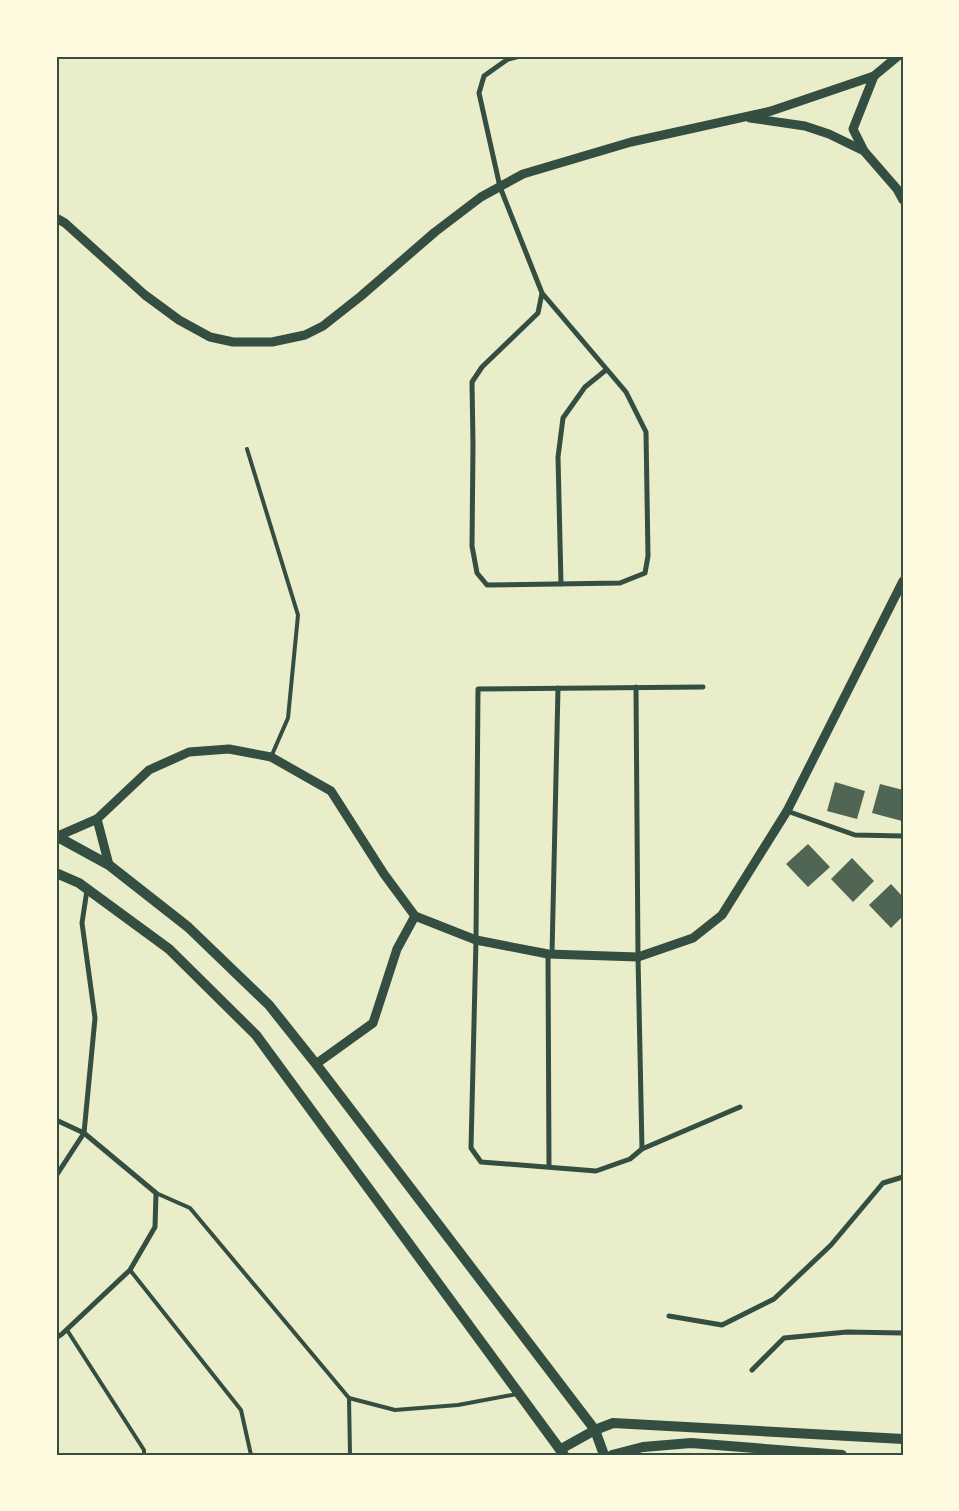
<svg xmlns="http://www.w3.org/2000/svg" width="959" height="1511" font-family="'Sofia Sans Condensed',sans-serif">
<style>
.building{fill:#4f6655}
.lines{fill:none;stroke-linecap:round;stroke-linejoin:round}
.service{stroke:#344e41;stroke-width:4}
.minor{stroke:#344e41;stroke-width:5}
.tertiary{stroke:#344e41;stroke-width:9}
.secondary{stroke:#344e41;stroke-width:10}
.neatline{fill:none;stroke:#344e41;stroke-width:2}
</style>
<rect width="100%" height="100%" fill="#e9edc9"/>
<g class="building">
<path d="M835 782 865 791 857 819 827 811Z"/>
<path d="M880 784 903 790 902 821 872 813Z"/>
<path d="M808 844 830 867 808 887 786 864Z"/>
<path d="M852 858 874 881 853 902 831 879Z"/>
<path d="M891 884 903 897V916L891 928 869 905Z"/>
</g>
<g class="lines">
<g class="service">
<path d="M247 449 298 615 288 718 271 757"/>
<path d="M156 1193 190 1208 349 1398 350 1455"/>
<path d="M130 1270 241 1410 251 1455"/>
<path d="M67 1330 144 1450V1455"/>
<path d="M349 1398 395 1410 458 1405 517 1394"/>
</g>
<g class="minor">
<path d="M520 56 508 59 484 76 479 93 500 187 542 293 626 392 646 432 648 556 645 573 620 583 487 585 477 573 472 546 473 445 472 382 482 367 538 313 542 293"/>
<path d="M56 60 57 56"/>
<path d="M561 584 558 457 563 418 585 387 606 370"/>
<path d="M636 687 638 957 642 1149"/>
<path d="M703 687 478 689 476 940 471 1148 481 1162 596 1171 630 1159 642 1149 740 1107"/>
<path d="M787 811 855 835 903 836"/>
<path d="M548 954 549 1167"/>
<path d="M552 954 558 688"/>
<path d="M56 1120 84 1133 156 1193 155 1227 130 1270 62 1334 56 1338"/>
<path d="M56 1176 84 1133 95 1018 82 923 87 890"/>
<path d="M669 1316 722 1325 774 1299 831 1245 883 1183 903 1177"/>
<path d="M752 1370 784 1338 847 1332 903 1333"/>
</g>
<g class="tertiary">
<path d="M874 76 853 129 864 151 897 189 903 200"/>
<path d="M750 118 805 126 829 134 864 151"/>
<path d="M56 218 65 223 145 295 179 320 210 337 233 342H272L305 335 323 326 361 296 435 232 481 197 523 174 631 142 771 111 874 76 898 56"/>
<path d="M97 819 109 865"/>
<path d="M58 836 97 819 149 770 189 752 229 749 271 757 331 791 384 874 415 916 476 940 548 954 638 957 693 938 722 915 787 811 903 581"/>
<path d="M316 1064 373 1023 397 949 415 916"/>
</g>
<g class="secondary">
<path d="M56 836 109 865 188 927 269 1005 316 1064 595 1430 604 1455"/>
<path d="M56 873 79 883 169 949 256 1035 564 1455"/>
<path d="M561 1449 595 1430 613 1423 903 1439"/>
<path d="M612 1455 643 1447 691 1443 842 1455"/>
</g>
</g>
<rect width="959" height="1511" fill="none" stroke="#fefae0" stroke-width="115"/>
<rect x="58" y="58" width="844" height="1396" class="neatline"/>
</svg>
